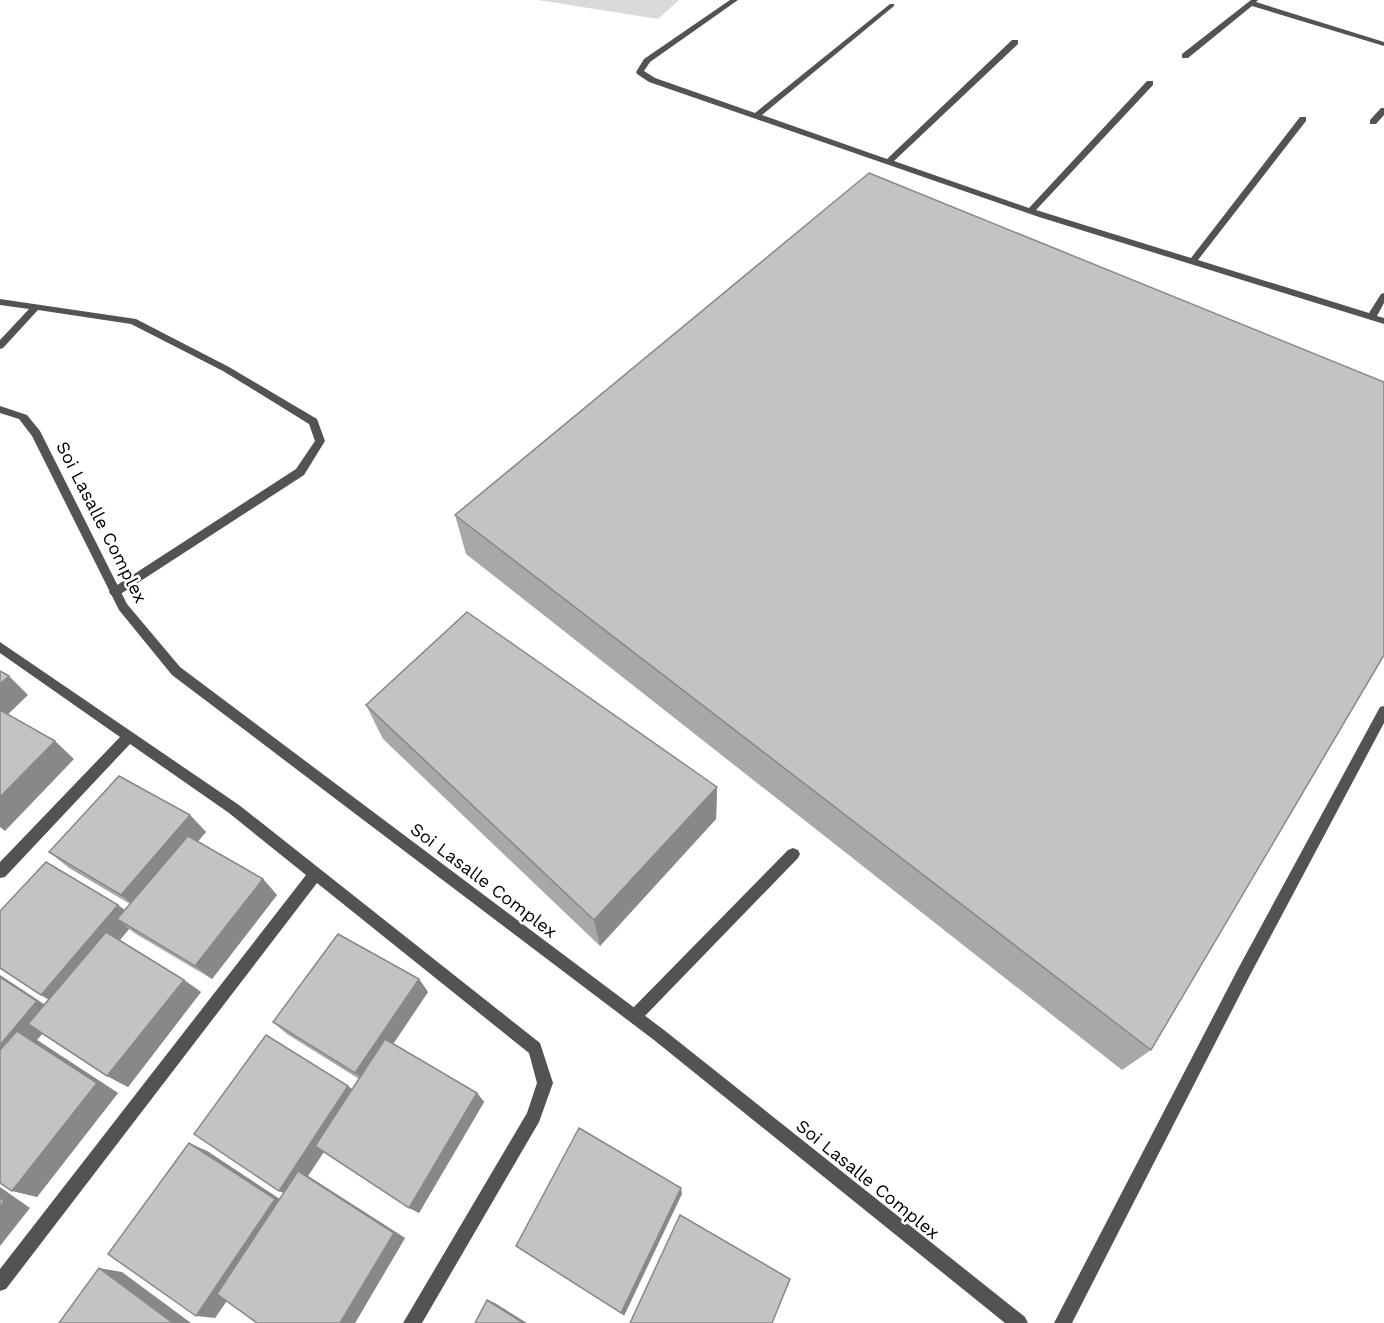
<svg xmlns="http://www.w3.org/2000/svg" width="1384" height="1323" font-family="'Work Sans',sans-serif">
<style>
.green{fill:#dadada}
.lines{fill:none;stroke-linecap:round;stroke-linejoin:round}
.lane{fill:#535353;fill-rule:evenodd}
.street{fill:#535353;fill-rule:evenodd}
.wall{fill:#a8a8a8}
.shaded-wall{fill:#888}
.building{fill:#c3c3c3;stroke:#888;stroke-width:1.5}
.labels{text-anchor:middle;dominant-baseline:central;stroke-width:5;stroke-linejoin:round;paint-order:stroke}
.street-label{font-size:18px;fill:#000;stroke:#fff}
</style>
<rect width="100%" height="100%" fill="#fff"/>
<path class="green" d="M538 0H679L658 19Z"/>
<g class="lines">
<g class="lane">
<path d="M0 299 136 319 229 367 317 419 325 441 304 475 119 595H111L109 592 111 589 296 469 315 441 309 424 223 371 131 324 38 310 3 348 0 349V340L29 309 0 305Z"/>
<path d="M1384 706V723L1249 977 1072 1323H1054L1239 967 1380 707Z"/>
<path d="M793 848 798 850 800 854 798 858 640 1021 635 1023 630 1021 628 1016 630 1011 788 850Z"/>
</g>
<g class="street">
<path d="M730 0H738L650 62 644 71 655 78 755 113 890 4H894V6L762 115 887 159 1012 40H1018V44L894 161 1029 208 1147 81H1153V85L1036 210 1191 258 1300 117H1306V121L1198 260 1369 313 1381 294 1384 293V303L1377 316 1384 318V324L1039 217 649 82 637 74 636 72 644 59Z"/>
<path d="M1251 0H1258L1256 2 1384 42V46L1252 6 1188 58H1182V54Z"/>
<path d="M1381 108H1384V115L1376 124H1370V120Z"/>
<path d="M0 406 27 415 40 431 127 604 180 667 664 1030 1025 1317 1028 1323H1005L654 1040 172 675 119 610 32 436 19 419 0 413Z"/>
<path d="M0 642 239 805 540 1043 553 1083 539 1122 422 1323H403L527 1113 537 1083 529 1053 317 883 6 1289 0 1291V1269L306 875 229 813 130 744 5 877 0 878V862L120 737 0 653Z"/>
</g>
</g>
<g class="wall">
<path d="M455 515 1151 1050 1122 1070 466 554Z"/>
<path d="M366 705 717 787 716 819 600 946 383 739Z"/>
<path d="M190 815 206 832 197 842 263 879 277 895 212 979 136 934 129 929 120 940 184 980 201 992 128 1087 107 1076 42 1033 37 1040 118 1093 37 1197 0 1183 44 1004 48 999 41 995 118 905 125 910 130 904 69 868 49 852Z"/>
<path d="M419 979 428 992 393 1044 477 1093 484 1102 419 1213 324 1152 308 1176 405 1238 355 1323H257L227 1301 215 1318 207 1151 280 1199 284 1193 279 1191 348 1086 352 1089 359 1079 287 1034 273 1022Z"/>
</g>
<g class="shaded-wall">
<path d="M9 676 28 695 0 722V684Z"/>
<path d="M55 741 74 759 5 831 0 827V797Z"/>
<path d="M717 787 716 819 600 946 594 920Z"/>
<path d="M190 815 206 832 139 910 121 895Z"/>
<path d="M263 879 277 895 212 979 195 966Z"/>
<path d="M118 905 137 920 117 919 129 929 63 1008 41 995Z"/>
<path d="M0 975 59 1014 37 1040 118 1093 37 1197 12 1191 0 1084Z"/>
<path d="M419 979 428 992 367 1083 355 1073Z"/>
<path d="M184 980 201 992 128 1087 107 1076Z"/>
<path d="M348 1086 360 1096 308 1176 405 1238 355 1323H340L294 1197 279 1191Z"/>
<path d="M477 1093 484 1102 419 1213 409 1208Z"/>
<path d="M189 1143 207 1151 290 1206 215 1318 196 1316Z"/>
<path d="M0 1187 30 1208 0 1246Z"/>
<path d="M681 1188 682 1194 624 1316 621 1313Z"/>
<path d="M99 1268 122 1272 191 1323H173Z"/>
<path d="M487 1300 495 1303 527 1323H523Z"/>
</g>
<g class="building">
<path d="M869 173 1384 382V655L1151 1050 455 515Z"/>
<path d="M467 612 717 787 594 920 366 705Z"/>
<path d="M0 671 9 676 0 684Z"/>
<path d="M0 710 55 741 0 797Z"/>
<path d="M119 776 190 815 121 895 49 852Z"/>
<path d="M188 836 263 879 195 966 117 919Z"/>
<path d="M46 862 118 905 41 995 0 968V911Z"/>
<path d="M106 932 184 980 107 1076 28 1024Z"/>
<path d="M338 934 419 979 355 1073 273 1022Z"/>
<path d="M0 977 37 1001 0 1045Z"/>
<path d="M17 1031 97 1083 12 1191 0 1183V1050Z"/>
<path d="M266 1035 348 1086 279 1191 194 1134Z"/>
<path d="M385 1039 477 1093 409 1208 315 1146Z"/>
<path d="M579 1128 681 1188 621 1313 516 1246Z"/>
<path d="M189 1143 275 1199 196 1316 108 1254Z"/>
<path d="M298 1171 394 1233 340 1323H257L217 1294Z"/>
<path d="M0 1198 4 1201 0 1207Z"/>
<path d="M680 1215 790 1279 772 1323H630Z"/>
<path d="M99 1268 173 1323H59Z"/>
<path d="M487 1300 523 1323H475Z"/>
</g>
<g class="labels">
<g class="street-label">
<text transform="translate(102 522) rotate(63)">Soi Lasalle Complex</text>
<text transform="translate(484 880) rotate(37)">Soi Lasalle Complex</text>
<text transform="translate(868 1179) rotate(39)">Soi Lasalle Complex</text>
</g>
</g>
</svg>
